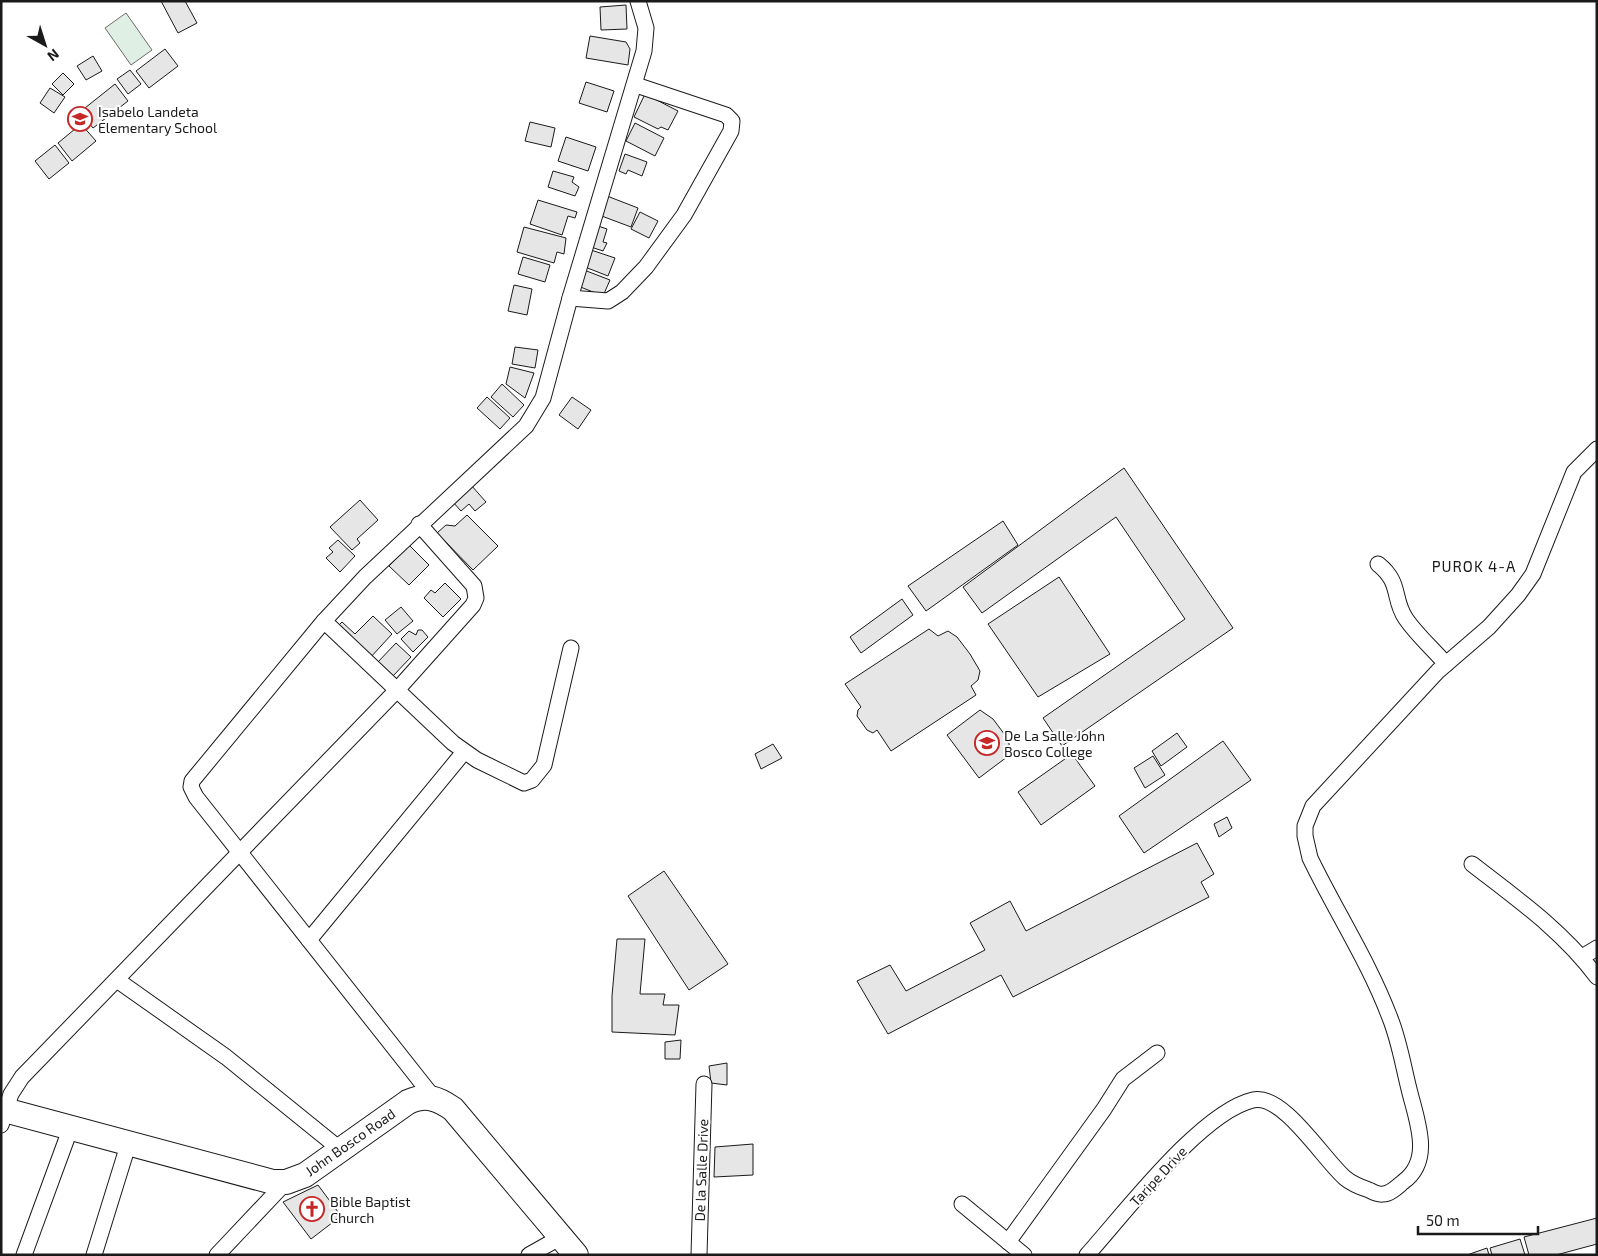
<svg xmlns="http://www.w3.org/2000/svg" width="1598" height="1256" font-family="'Exo 2',sans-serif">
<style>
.green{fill:#e0efe3;stroke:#6a6a6a}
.building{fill:#e6e6e6;stroke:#1a1a1a}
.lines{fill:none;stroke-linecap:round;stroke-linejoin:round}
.minor-casing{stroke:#1a1a1a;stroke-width:17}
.trunk-casing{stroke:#1a1a1a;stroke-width:26}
.minor{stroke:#fff;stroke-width:15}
.trunk{stroke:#fff;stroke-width:24}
.labels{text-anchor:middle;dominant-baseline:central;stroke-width:4;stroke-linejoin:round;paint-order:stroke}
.poi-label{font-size:14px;fill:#1a1a1a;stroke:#fff;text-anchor:start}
.street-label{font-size:14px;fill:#1a1a1a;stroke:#fff}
.neighbourhood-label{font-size:15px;letter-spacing:1px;fill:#1a1a1a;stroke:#fff}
</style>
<rect width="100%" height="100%" fill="#fff"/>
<path class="green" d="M126 13 152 50 131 65 105 28Z"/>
<g class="building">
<path d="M161 1H185L197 23 178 33Z"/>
<path d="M626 5 627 29 601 30 600 7Z"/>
<path d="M590 36 626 42 630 49 628 65 586 58Z"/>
<path d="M165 49 178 66 149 88 136 71Z"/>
<path d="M93 56 102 71 86 80 77 66Z"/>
<path d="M130 70 141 84 128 94 117 79Z"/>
<path d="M63 73 74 84 63 95 52 84Z"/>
<path d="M586 82 614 91 607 112 579 103Z"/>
<path d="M115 84 128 101 93 128 80 112Z"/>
<path d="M50 88 65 97 54 113 40 103Z"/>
<path d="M645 94 678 111 668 130 661 127 658 129 634 117Z"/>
<path d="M530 122 555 128 551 147 525 141Z"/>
<path d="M635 123 664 138 655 156 626 141Z"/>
<path d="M81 124 96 141 72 161 58 143Z"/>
<path d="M566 137 596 147 588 171 558 161Z"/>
<path d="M55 145 69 163 49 179 35 161Z"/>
<path d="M625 154 647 162 642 176 628 170 626 174 619 171Z"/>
<path d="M553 171 574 177 572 182 579 187 575 196 548 187Z"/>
<path d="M607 196 638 208 631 227 599 215Z"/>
<path d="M538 200 577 212 575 218 568 216 562 235 530 224Z"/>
<path d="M640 212 658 221 649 238 631 229Z"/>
<path d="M598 226 607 229 603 242 607 243 603 251 588 246Z"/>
<path d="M524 227 566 238 564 254 557 252 554 263 517 252Z"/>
<path d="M591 250 615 258 608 276 585 267Z"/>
<path d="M523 257 550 265 545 282 518 274Z"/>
<path d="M584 270 610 280 603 296 578 286Z"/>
<path d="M514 285 532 289 527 315 508 311Z"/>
<path d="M515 347 538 350 535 368 512 364Z"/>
<path d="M510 367 534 373 525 398 506 384Z"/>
<path d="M502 384 524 405 513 417 491 397Z"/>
<path d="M487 397 510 418 500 429 477 408Z"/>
<path d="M572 397 591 410 578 429 559 415Z"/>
<path d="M1124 468 1233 628 1062 746 1043 718 1185 619 1116 517 982 613 963 587Z"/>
<path d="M471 485 486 502 475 511 469 504 461 511 452 501Z"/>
<path d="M360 500 378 520 357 539 360 543 352 550 330 527Z"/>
<path d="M467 515 498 546 473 570 437 533 446 525 455 526Z"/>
<path d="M1003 521 1018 545 926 611 908 586Z"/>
<path d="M338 540 355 556 340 572 326 558 333 552 329 548Z"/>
<path d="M409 545 429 565 409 585 389 566Z"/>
<path d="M1059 577 1110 654 1038 697 988 624Z"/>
<path d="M445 583 461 599 443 617 424 598 431 590 435 593Z"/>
<path d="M902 599 913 615 861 653 850 637Z"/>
<path d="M401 607 413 621 397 634 385 620Z"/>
<path d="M373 616 392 634 369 659 336 628 342 622 355 634Z"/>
<path d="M929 629 938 636 948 631 957 637 970 654 980 671 978 680 971 686 976 695 891 751 877 730 873 733 867 730 857 716 858 710 861 707 845 684Z"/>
<path d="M418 630H422L428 637 413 652 401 639 409 631 416 635Z"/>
<path d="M396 643 411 657 392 677 377 663Z"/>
<path d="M980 710 993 719 1008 739 1011 754 979 778 947 735Z"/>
<path d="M1177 733 1187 747 1161 766 1152 751Z"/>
<path d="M1223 741 1251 780 1144 853 1119 816Z"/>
<path d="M773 744 782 758 761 769 755 754Z"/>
<path d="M1072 754 1095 786 1041 825 1018 792Z"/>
<path d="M1153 756 1165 775 1145 788 1134 768Z"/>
<path d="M1227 817 1232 828 1219 837 1214 824Z"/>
<path d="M1197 843 1214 874 1201 882 1209 897 1013 997 1001 975 888 1034 857 981 890 965 906 991 985 950 970 923 1010 901 1026 931Z"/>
<path d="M664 871 728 964 689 990 628 896Z"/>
<path d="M617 939H645L640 994H665L663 1005H679L675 1035 612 1032V996Z"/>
<path d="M681 1040 680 1059H665V1042Z"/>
<path d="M727 1063V1085L711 1083 709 1066Z"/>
<path d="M753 1144V1175L714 1177 715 1147Z"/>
<path d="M318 1185 341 1216 311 1239 283 1202Z"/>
<path d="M1597 1218V1244L1556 1255H1529L1524 1237Z"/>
<path d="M1520 1239 1525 1255H1492L1490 1248Z"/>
<path d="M1487 1248 1489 1255H1467Z"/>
</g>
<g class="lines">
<defs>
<g id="minor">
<path d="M570 298 608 301 622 292 646 267 684 215 731 131 732 121 726 115 636 85"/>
<path d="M1378 564C1402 583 1392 599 1406 619 1417 635 1433 649 1446 664"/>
<path d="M324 621 453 743 477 760 524 783 532 780 544 765 571 648"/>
<path d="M1472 864C1517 899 1563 931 1597 977"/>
<path d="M309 940 464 752"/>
<path d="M1582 957 1597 948"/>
<path d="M117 980 226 1057 341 1150"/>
<path d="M433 1097 196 797 191 787 192 781 324 621 365 577 526 426 543 398 570 298 644 51 646 28 638 1"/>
<path d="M1 1125 11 1094 22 1077 397 690 473 605 476 598 474 586 419 524"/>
<path d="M962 1204 1024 1255"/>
<path d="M1008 1242 1104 1109 1123 1079 1157 1053"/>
<path d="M24 1255 71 1127"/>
<path d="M94 1255 129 1142"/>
<path d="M217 1255 286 1182"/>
<path d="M529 1255 561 1237"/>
<path d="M699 1255 704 1084"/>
<path d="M1087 1255C1124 1214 1201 1112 1253 1100 1283 1093 1323 1159 1345 1178 1352 1184 1360 1187 1369 1190 1373 1192 1378 1195 1383 1194 1390 1194 1397 1187 1403 1182 1434 1160 1416 1119 1409 1089 1403 1065 1399 1040 1390 1018 1369 962 1336 912 1310 858L1305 836V826L1313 806 1438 671 1489 627 1518 595 1533 574 1574 472 1597 449"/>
</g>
<path id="trunk" d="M1 1109 273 1182H286L305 1175 408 1102C426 1094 437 1098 453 1109L576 1255"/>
</defs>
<use href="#minor" class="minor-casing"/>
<use href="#trunk" class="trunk-casing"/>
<use href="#minor" class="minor"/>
<use href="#trunk" class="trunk"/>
</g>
<defs>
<symbol id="school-ring" viewBox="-11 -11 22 22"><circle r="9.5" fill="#fff" stroke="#c62828" stroke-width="1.5"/><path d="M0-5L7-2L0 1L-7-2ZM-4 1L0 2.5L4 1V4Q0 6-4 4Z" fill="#c62828"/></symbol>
<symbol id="university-ring" viewBox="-11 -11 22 22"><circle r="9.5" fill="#fff" stroke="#c62828" stroke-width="1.5"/><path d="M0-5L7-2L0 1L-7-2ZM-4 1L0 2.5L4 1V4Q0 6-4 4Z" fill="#c62828"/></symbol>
<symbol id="church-ring" viewBox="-11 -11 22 22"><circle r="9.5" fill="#fff" stroke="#c62828" stroke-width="1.5"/><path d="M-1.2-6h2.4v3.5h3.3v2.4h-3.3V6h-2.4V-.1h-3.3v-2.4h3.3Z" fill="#c62828"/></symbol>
</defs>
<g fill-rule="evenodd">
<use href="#school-ring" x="66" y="105" width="28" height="28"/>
<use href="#university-ring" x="973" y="729" width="28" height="28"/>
<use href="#church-ring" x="298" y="1195" width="28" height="28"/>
</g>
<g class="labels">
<g class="poi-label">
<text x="98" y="111">Isabelo Landeta<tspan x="98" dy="16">Elementary School</tspan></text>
<text x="1004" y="735">De La Salle John<tspan x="1004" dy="16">Bosco College</tspan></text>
<text x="330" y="1201">Bible Baptist<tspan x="330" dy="16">Church</tspan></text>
</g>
<g class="street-label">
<text transform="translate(350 1142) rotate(-35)">John Bosco Road</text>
<text transform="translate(701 1170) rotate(-88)">De la Salle Drive</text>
<text transform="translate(1158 1176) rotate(-47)">Taripe Drive</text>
</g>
<g class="neighbourhood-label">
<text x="1474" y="566">PUROK 4-A</text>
</g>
</g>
<rect width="1598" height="1256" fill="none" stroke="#1a1a1a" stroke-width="5"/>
<g transform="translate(45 45) rotate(141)" stroke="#ffffff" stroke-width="4" paint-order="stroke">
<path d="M0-4L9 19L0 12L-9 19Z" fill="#1a1a1a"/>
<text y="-8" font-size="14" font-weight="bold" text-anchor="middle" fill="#1a1a1a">N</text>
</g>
<path d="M1418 1226v8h120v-8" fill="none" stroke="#1a1a1a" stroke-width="2.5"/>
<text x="1426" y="1226" font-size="15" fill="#1a1a1a" stroke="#ffffff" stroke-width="4" paint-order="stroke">50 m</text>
</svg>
